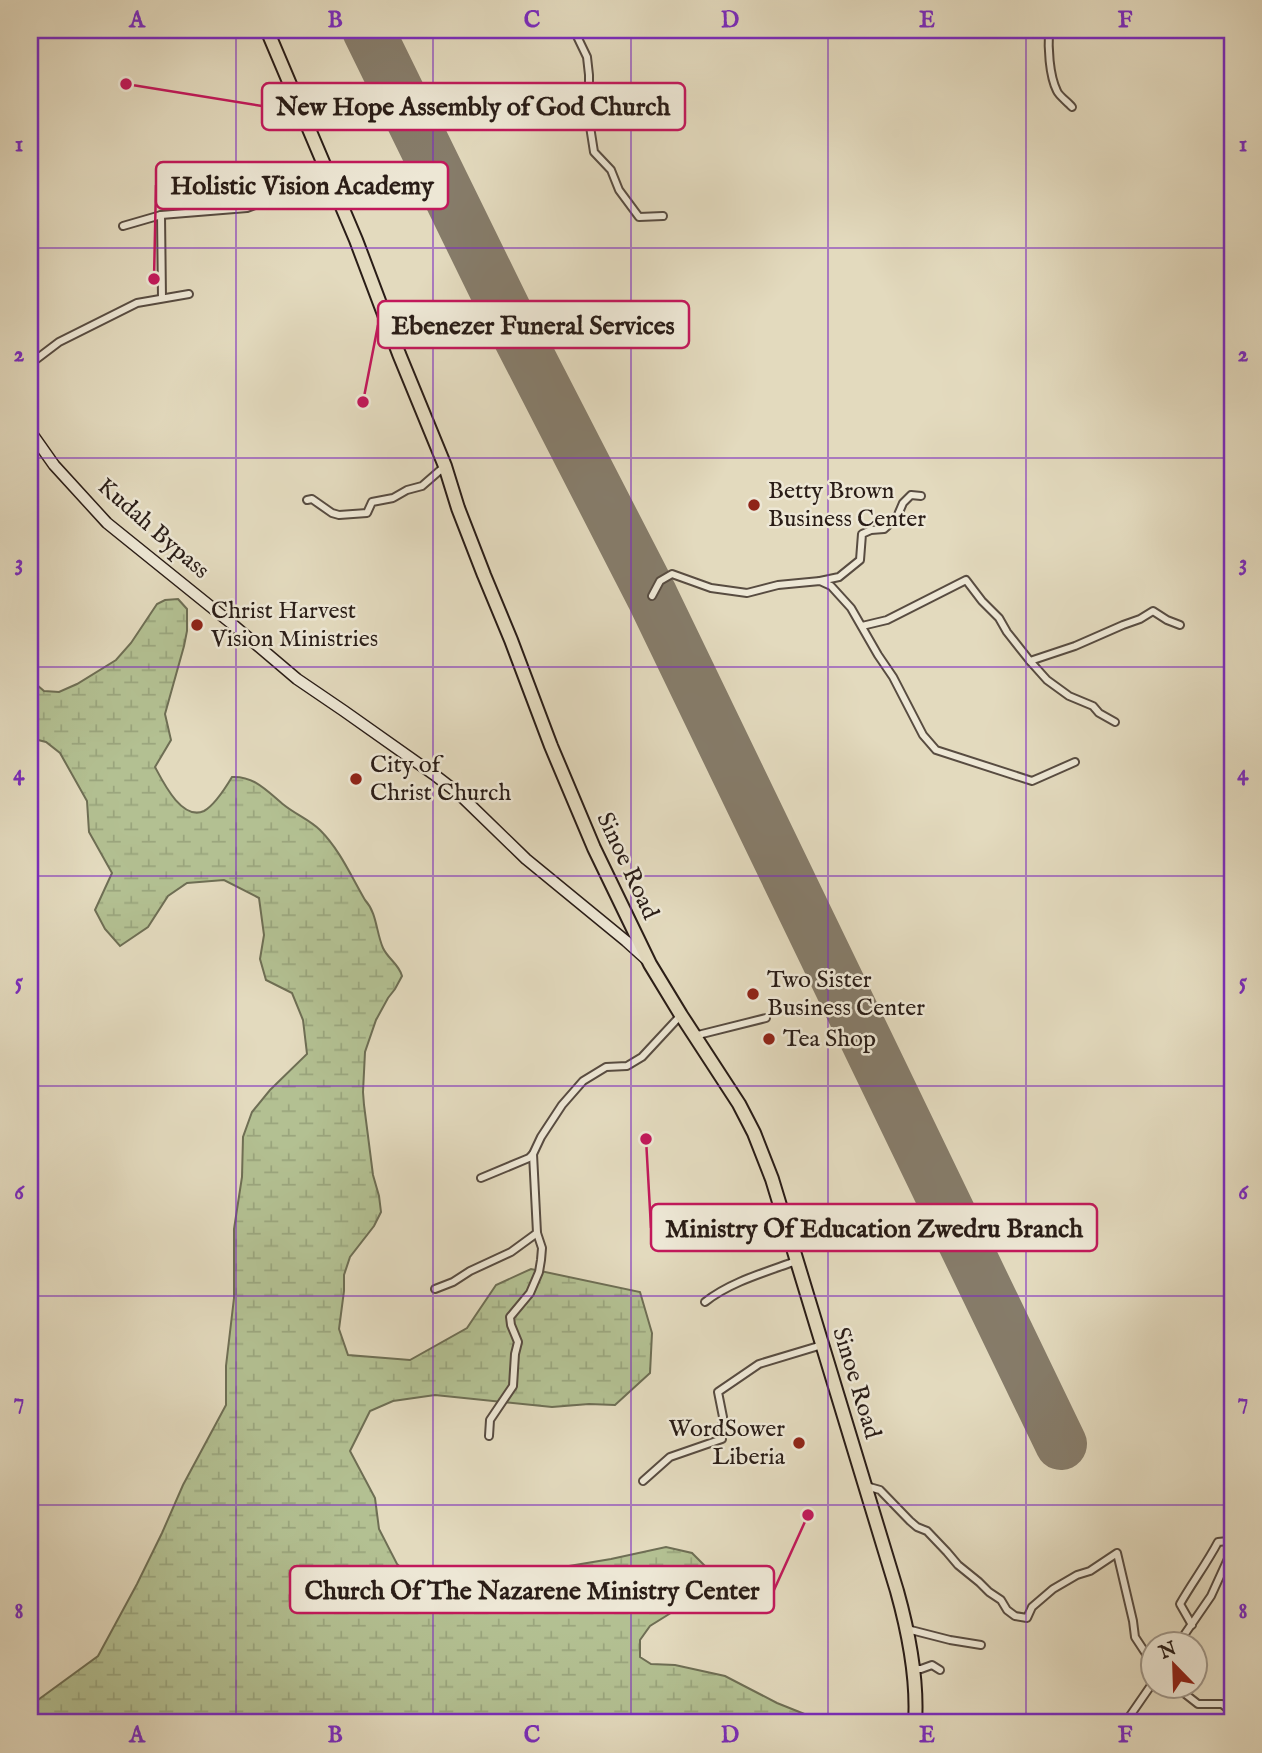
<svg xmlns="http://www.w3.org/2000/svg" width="1262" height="1753" font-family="'IM FELL English',serif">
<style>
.wetland{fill:url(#wetland-marsh);stroke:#6e6e54;stroke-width:2}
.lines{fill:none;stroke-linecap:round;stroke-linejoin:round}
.runway{stroke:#867c6a;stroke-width:52}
.street-casing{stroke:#584c41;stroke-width:10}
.secondary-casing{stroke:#2a1d17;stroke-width:13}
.highway-casing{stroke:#2a1d17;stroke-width:16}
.street{stroke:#ede7d5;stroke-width:6}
.secondary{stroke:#ede7d5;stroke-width:10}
.highway{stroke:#e3dabe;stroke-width:12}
.grid{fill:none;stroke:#7b2cbf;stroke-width:2;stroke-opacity:0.55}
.poi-dot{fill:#8f2418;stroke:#ede7d5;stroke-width:2.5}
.labels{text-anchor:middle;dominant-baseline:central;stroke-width:5;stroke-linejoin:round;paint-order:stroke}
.poi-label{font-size:24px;fill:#2a1d17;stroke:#ede7d5;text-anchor:start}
.street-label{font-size:24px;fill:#2a1d17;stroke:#ede7d5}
.leader{fill:none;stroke:#c2185b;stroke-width:2.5}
.callout-dot{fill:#c2185b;stroke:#ede7d5;stroke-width:2.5}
.callout{fill:#ede7d5;stroke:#c2185b;stroke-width:2.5}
.callout-label{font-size:26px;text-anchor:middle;font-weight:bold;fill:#2a1d17}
.neatline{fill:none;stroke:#7b2cbf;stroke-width:2.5}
.grid-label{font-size:23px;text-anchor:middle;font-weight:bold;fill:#7b2cbf}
</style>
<defs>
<pattern id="wetland-marsh" width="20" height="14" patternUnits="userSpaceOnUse" patternTransform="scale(1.75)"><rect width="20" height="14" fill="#b3c092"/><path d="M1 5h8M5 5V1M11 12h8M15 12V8" fill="none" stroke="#9aa57d"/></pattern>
</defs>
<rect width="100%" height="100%" fill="#e3dabe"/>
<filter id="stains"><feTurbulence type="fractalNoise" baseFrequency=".00286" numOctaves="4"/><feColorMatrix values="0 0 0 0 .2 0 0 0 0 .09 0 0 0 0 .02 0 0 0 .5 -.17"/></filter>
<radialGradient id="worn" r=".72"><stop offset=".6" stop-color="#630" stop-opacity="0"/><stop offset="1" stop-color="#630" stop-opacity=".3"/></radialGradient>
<path class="wetland" d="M178 599 187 609V631L184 646 165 714 171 740 155 767C163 782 182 821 204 811 215 805 226 787 232 777 255 776 267 791 284 805 295 814 310 820 320 830 340 850 351 876 365 900 377 913 376 932 383 948 388 959 399 964 402 976L395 989 388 998 376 1020 365 1052 363 1092 364 1105 373 1175 379 1196 381 1212 374 1226 350 1257 344 1275V1291L339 1329 348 1355 410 1360 467 1328 496 1285 531 1269 640 1292 652 1333 650 1373 615 1405 589 1404 552 1407 435 1395 393 1401 370 1411 350 1451 375 1498 379 1529 397 1564 431 1595 464 1613 513 1586 563 1567 611 1559 666 1547 692 1553 713 1574 674 1611 650 1626 640 1640V1657L651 1664 675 1665 725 1676 777 1703 807 1715V1723H30L31 1705 98 1656 137 1584 162 1533 183 1485 226 1405V1366L234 1298V1229L242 1177 243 1137 252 1112 270 1090 307 1054 303 1020 292 993 266 980 260 959 264 935 259 898 224 880 187 883 168 896 148 927 120 946 105 929 95 910 112 873 89 832 87 801 60 753 46 742 30 738V679L44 691 59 692 77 684 116 660 131 643 157 604 165 600Z"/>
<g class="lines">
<path class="runway" d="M368 30 508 316 652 596 1061 1444"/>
<defs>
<g id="street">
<path d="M574 30 587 57 589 75V120L594 152 611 170 619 190 639 217 663 216"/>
<path d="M1049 30C1048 47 1049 75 1057 91 1059 96 1068 102 1072 107"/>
<path d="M161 215 162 298"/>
<path d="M123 226 161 215 247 208 268 200 324 168"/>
<path d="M30 364 59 342 137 303 189 294"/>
<path d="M307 500 312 499 332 513 339 515 367 513 372 502 393 498 407 490 422 486 445 466"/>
<path d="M820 581 839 577 860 560 862 534 871 530 884 529 897 517 903 503 911 495 921 496"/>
<path d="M652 596 660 581 672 574 711 588 747 593 778 585 820 581 831 586 851 608 878 655 893 677 923 735 936 750 1032 781 1075 762"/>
<path d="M862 626 887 620 966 580 982 601 999 618 1007 632 1030 661 1075 646 1123 625 1140 619 1153 611 1167 620 1180 625"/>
<path d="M1030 661 1047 680 1069 696 1093 706 1099 713 1115 722"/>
<path d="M694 1036 766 1018"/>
<path d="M481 1178 529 1158 533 1154"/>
<path d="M435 1289 453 1282 470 1271 511 1252 537 1233"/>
<path d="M705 1302C730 1282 766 1272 796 1261"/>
<path d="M489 1436 490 1420 513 1386 515 1354 518 1342 511 1325 510 1317 530 1293 539 1272 541 1260 542 1248 537 1233 533 1154 541 1137 562 1105 583 1081 606 1067 627 1066 642 1057 681 1015"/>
<path d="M643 1481 670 1457 722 1439 723 1417 718 1392 759 1364 822 1345"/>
<path d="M866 1486 880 1490 910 1521 917 1527 927 1531 947 1552 958 1565 979 1582 989 1592 1001 1600 1007 1610 1015 1616 1027 1618 1032 1607 1053 1589 1077 1575 1090 1571 1117 1553 1133 1621 1135 1637 1154 1666"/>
<path d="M1192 1625 1180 1604C1192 1583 1207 1563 1218 1542L1228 1541 1232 1538"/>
<path d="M907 1629 950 1640 981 1645"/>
<path d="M1178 1644 1211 1596 1232 1550"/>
<path d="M913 1669H921L932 1665 940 1670"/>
<path d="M1175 1686 1198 1704H1222L1232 1712"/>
<path d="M1125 1723 1154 1681"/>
</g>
<path id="secondary" d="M30 431 54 465 107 523 231 623 297 679 344 711 436 776 458 793 526 859 626 941 646 959"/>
<path id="highway" d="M267 30 356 240 399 354 445 466 458 508 484 575 511 640 551 746 594 848 650 964 681 1015 739 1104 754 1133 772 1179 897 1591C909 1634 918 1679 915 1723"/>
</defs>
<use href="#street" class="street-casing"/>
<use href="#secondary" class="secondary-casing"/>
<use href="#highway" class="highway-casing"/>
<use href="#street" class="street"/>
<use href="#secondary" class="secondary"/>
<use href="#highway" class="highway"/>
</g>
<path class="grid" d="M236 30V1723M433 30V1723M631 30V1723M828 30V1723M1026 30V1723M30 248H1232M30 458H1232M30 667H1232M30 876H1232M30 1086H1232M30 1296H1232M30 1505H1232"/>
<g class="poi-dot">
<circle cx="754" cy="505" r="7"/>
<circle cx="197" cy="625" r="7"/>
<circle cx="356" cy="779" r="7"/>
<circle cx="753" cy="994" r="7"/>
<circle cx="769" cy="1039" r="7"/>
<circle cx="799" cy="1443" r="7"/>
</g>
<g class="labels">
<g class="poi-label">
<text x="768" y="491">Betty Brown<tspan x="768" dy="28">Business Center</tspan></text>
<text x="211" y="611">Christ Harvest<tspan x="211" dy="28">Vision Ministries</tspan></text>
<text x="370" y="765">City of<tspan x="370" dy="28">Christ Church</tspan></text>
<text x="767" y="980">Two Sister<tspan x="767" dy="28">Business Center</tspan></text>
<text x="783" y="1039">Tea Shop</text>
<text x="785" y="1429" text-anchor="end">WordSower<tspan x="785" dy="28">Liberia</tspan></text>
</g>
<g class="street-label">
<text transform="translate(153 529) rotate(41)">Kudah Bypass</text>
<text transform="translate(627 866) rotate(65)">Sinoe Road</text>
<text transform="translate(856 1383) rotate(73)">Sinoe Road</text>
</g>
</g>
<path class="leader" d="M126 84L262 106M154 279L156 185M363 402L378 325M646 1139L651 1228M808 1515L774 1590"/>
<g class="callout-dot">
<circle cx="126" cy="84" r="7"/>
<circle cx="154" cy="279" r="7"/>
<circle cx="363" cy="402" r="7"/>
<circle cx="646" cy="1139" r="7"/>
<circle cx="808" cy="1515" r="7"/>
</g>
<g class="callout">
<rect x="262" y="83" width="423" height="47" rx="7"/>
<rect x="156" y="162" width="292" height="47" rx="7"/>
<rect x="378" y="301" width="311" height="47" rx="7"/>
<rect x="651" y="1204" width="446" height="47" rx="7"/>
<rect x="290" y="1566" width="484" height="47" rx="7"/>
</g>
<g class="callout-label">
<text x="473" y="115">New Hope Assembly of God Church</text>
<text x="302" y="194">Holistic Vision Academy</text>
<text x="533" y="334">Ebenezer Funeral Services</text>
<text x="874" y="1237">Ministry Of Education Zwedru Branch</text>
<text x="532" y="1599">Church Of The Nazarene Ministry Center</text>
</g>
<rect width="1262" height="1753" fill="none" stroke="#e3dabe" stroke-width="77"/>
<g transform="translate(1174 1665) rotate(337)"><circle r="33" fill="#ede7d5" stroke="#9f9689" stroke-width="2"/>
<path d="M0-5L12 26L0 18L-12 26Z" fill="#8f2418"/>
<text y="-10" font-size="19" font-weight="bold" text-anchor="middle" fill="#2a1d17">N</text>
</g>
<rect x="38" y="38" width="1186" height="1676" class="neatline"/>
<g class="grid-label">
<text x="137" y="27">A</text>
<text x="335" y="27">B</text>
<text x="532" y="27">C</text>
<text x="730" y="27">D</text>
<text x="927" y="27">E</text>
<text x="1125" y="27">F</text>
<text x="19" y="151">1</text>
<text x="1243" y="151">1</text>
<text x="19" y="361">2</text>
<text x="1243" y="361">2</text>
<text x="19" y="570">3</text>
<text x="1243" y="570">3</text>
<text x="19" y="780">4</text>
<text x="1243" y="780">4</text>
<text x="19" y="989">5</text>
<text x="1243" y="989">5</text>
<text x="19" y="1199">6</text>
<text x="1243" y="1199">6</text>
<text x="19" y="1408">7</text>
<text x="1243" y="1408">7</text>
<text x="19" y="1618">8</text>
<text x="1243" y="1618">8</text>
<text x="137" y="1742">A</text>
<text x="335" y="1742">B</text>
<text x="532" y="1742">C</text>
<text x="730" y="1742">D</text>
<text x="927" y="1742">E</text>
<text x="1125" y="1742">F</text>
</g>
<rect width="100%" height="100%" filter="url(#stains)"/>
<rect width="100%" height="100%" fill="url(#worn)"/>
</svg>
